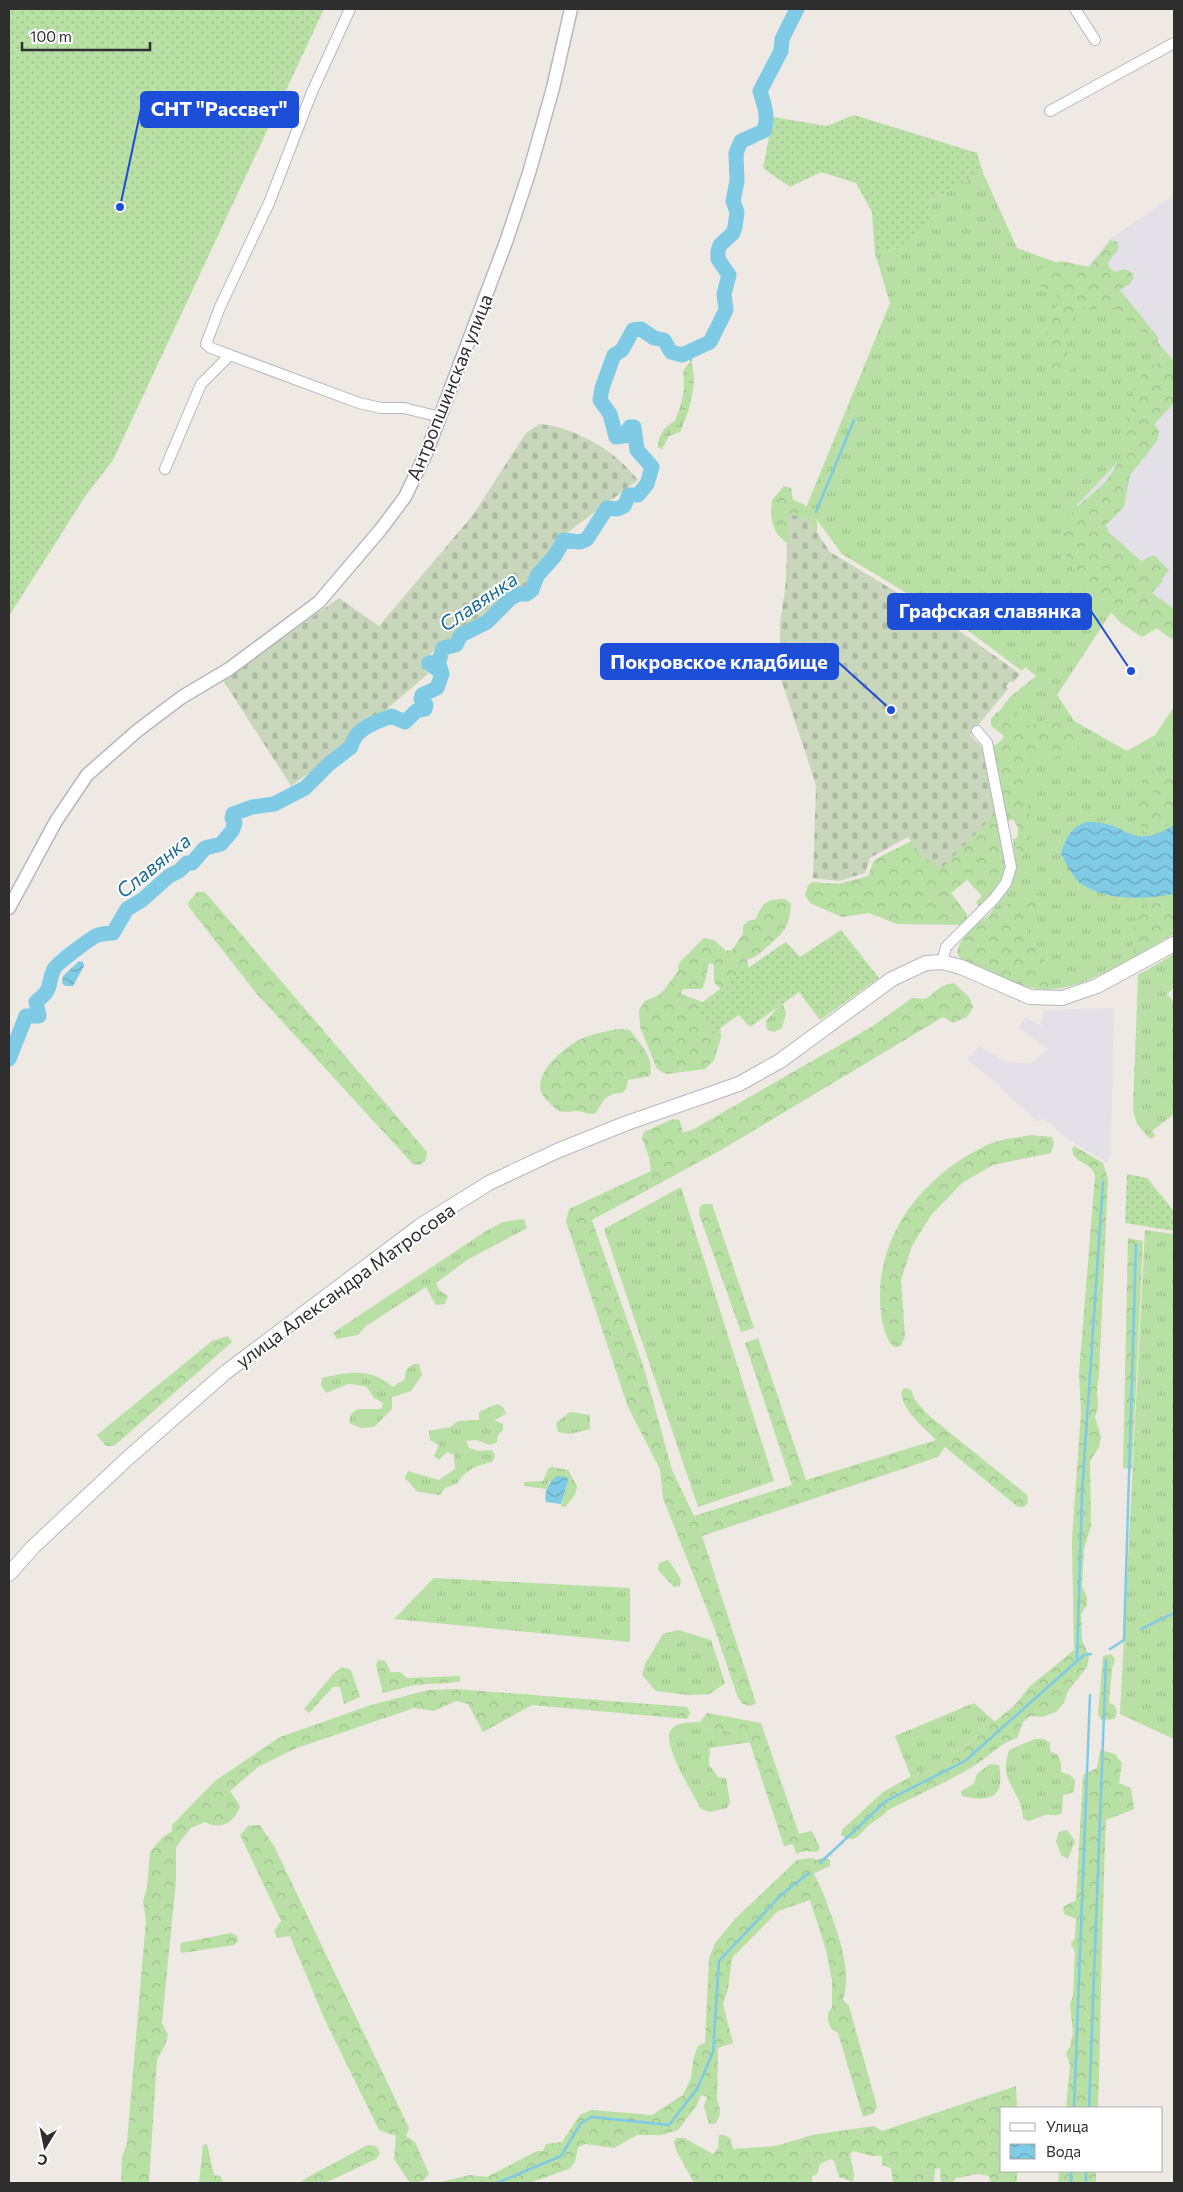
<svg xmlns="http://www.w3.org/2000/svg" width="1183" height="2192" font-family="Commissioner,sans-serif">
<style>
.industrial{fill:#e3e1e7}
.grass{fill:url(#grass-tufts)}
.forest{fill:url(#forest-crowns)}
.wetland{fill:url(#wetland-marsh)}
.cemetery{fill:url(#cemetery-stones)}
.garden{fill:url(#garden-dots)}
.water{fill:url(#water-waves)}
.lines{fill:none;stroke-linecap:round;stroke-linejoin:round}
.stream{stroke:#7fcbe6;stroke-width:2.5}
.river{stroke:#7fcbe6;stroke-width:15}
.minor-casing{stroke:#b5b8c0;stroke-width:12}
.tertiary-casing{stroke:#b5b8c0;stroke-width:15}
.secondary-casing{stroke:#b5b8c0;stroke-width:16}
.minor{stroke:#fff;stroke-width:10}
.tertiary{stroke:#fff;stroke-width:12}
.secondary{stroke:#fff;stroke-width:14}
.labels{text-anchor:middle;dominant-baseline:central;stroke-width:4;stroke-linejoin:round;paint-order:stroke}
.street-label{font-size:19px;fill:#2e2e2e;stroke:#fff}
.water-label{font-size:20px;font-style:italic;fill:#1a6c96;stroke:#fff}
.leader{fill:none;stroke:#1d4ed8;stroke-width:2}
.callout-dot{fill:#1d4ed8;stroke:#fff;stroke-width:2}
.callout{fill:#1d4ed8;stroke:#1d4ed8;stroke-width:2}
.callout-label{font-size:20px;text-anchor:middle;font-weight:bold;fill:#fff}
</style>
<defs>
<pattern id="grass-tufts" width="24" height="20" patternUnits="userSpaceOnUse" patternTransform="scale(1.25)"><rect width="24" height="20" fill="#b8dfa4"/><path d="M3 7l-1-3M5 7V3M7 7l1-3M15 17l-1-3M17 17v-4M19 17l1-3" fill="none" stroke="#9ec08e"/></pattern>
<pattern id="forest-crowns" width="20" height="18" patternUnits="userSpaceOnUse" patternTransform="scale(1.25)"><rect width="20" height="18" fill="#b8dfa4"/><path d="M2 6a3 3 0 1 1 6 0M12 15a3 3 0 1 1 6 0" fill="none" stroke="#9ec08e"/></pattern>
<pattern id="wetland-marsh" width="20" height="14" patternUnits="userSpaceOnUse" patternTransform="scale(1.25)"><rect width="20" height="14" fill="#b8dfa4"/><path d="M1 5h8M5 5V1M11 12h8M15 12V8" fill="none" stroke="#9ec08e"/></pattern>
<pattern id="cemetery-stones" width="16" height="16" patternUnits="userSpaceOnUse" patternTransform="scale(1.25)"><rect width="16" height="16" fill="#c8d6bb"/><path d="M2 7V4a2 2 0 0 1 4 0v3zM10 15v-3a2 2 0 0 1 4 0v3z" fill="#acb8a1"/></pattern>
<pattern id="garden-dots" width="8" height="8" patternUnits="userSpaceOnUse" patternTransform="scale(1.25)"><rect width="8" height="8" fill="#b8dfa4"/><path d="M2 2h.1M6 6h.1" fill="none" stroke="#9ec08e" stroke-width="1.8" stroke-linecap="round"/></pattern>
<pattern id="water-waves" width="16" height="10" patternUnits="userSpaceOnUse" patternTransform="scale(1.25)"><rect width="16" height="10" fill="#7fcbe6"/><path d="M0 5q4-4 8 0t8 0" fill="none" stroke="#68a5bb"/></pattern>
</defs>
<rect width="100%" height="100%" fill="#eee9e2"/>
<g class="industrial">
<path d="M1174 195V361L1121 300 1083 272 1109 240Z"/>
<path d="M1174 403V609L1152 593 1163 581 1077 505Z"/>
<path d="M1114 1008 1111 1151 1108 1163 1069 1140 1044 1119 1036 1121 988 1076 967 1060 979 1046 1003 1061 1030 1064 1048 1049 1018 1028 1026 1017 1041 1026 1044 1010Z"/>
</g>
<g class="grass">
<path d="M983 173 1017 248 1083 272 1121 300 1174 361V403L1077 505 1163 581 1152 593 1174 609V635L1172 639 1118 602 1057 695 1074 721 1127 751 1155 735 1174 707V934C1138 954 1081 994 1039 989 1018 987 981 967 961 959L957 953 960 943 989 915 1011 886 1016 869 1013 839 1020 837 1006 735 991 722 1010 697 1036 676 1025 667 1022 671 966 629 842 554 814 516 805 510 890 303 875 253 897 248 928 202Z"/>
<path d="M1174 954V988L1167 994 1174 1002V1114L1152 1131 1155 1136 1150 1139 1137 1124 1133 1110 1138 975Z"/>
<path d="M780 1005H783L786 1013 782 1028 774 1032 767 1030 766 1021Z"/>
<path d="M681 1187 774 1481 698 1507 604 1229Z"/>
<path d="M524 1219 527 1228 467 1260 436 1283 439 1290 448 1296 445 1304 436 1305 426 1287 366 1326 358 1335 337 1339 333 1333 486 1231 503 1222Z"/>
<path d="M1145 1230 1174 1234V1739L1120 1714Z"/>
<path d="M414 1364H419L422 1375 411 1391 392 1397V1409L374 1427 361 1428 349 1423 351 1414 358 1409H381L383 1403 374 1398 366 1386 348 1384 326 1393 321 1385 322 1378C348 1372 371 1367 393 1387L405 1379 406 1370Z"/>
<path d="M497 1404 503 1407 506 1414 494 1420 503 1424V1430L498 1435 497 1442 490 1445 476 1440 466 1441 469 1448 478 1451 492 1450 495 1456 492 1462C480 1464 463 1471 458 1483L445 1488 440 1495 418 1492 405 1478 408 1471 439 1480 455 1469 454 1455 447 1452 439 1460 434 1456 439 1445 430 1440 429 1431 450 1427 458 1421 479 1420V1412Z"/>
<path d="M570 1412 590 1415V1429L570 1434 558 1432 556 1423Z"/>
<path d="M552 1467 568 1470 577 1486 575 1495 565 1507 561 1506 568 1481H549L547 1489 524 1486V1482L543 1481 548 1469Z"/>
<path d="M668 1560 681 1579 680 1586 674 1587 658 1570 659 1563Z"/>
<path d="M434 1578 630 1588V1642L394 1619Z"/>
<path d="M678 1630 711 1640 725 1683 710 1694 689 1695 656 1691 642 1675 645 1664 663 1634Z"/>
<path d="M974 1703 995 1722 965 1746 911 1777 895 1736Z"/>
<path d="M700 1722 704 1728 747 1734 751 1742 710 1748 709 1765 718 1777 726 1778 730 1802 727 1808 709 1812 701 1809C694 1795 661 1744 671 1730 678 1721 691 1723 700 1722Z"/>
<path d="M1035 1739H1044L1050 1743V1751L1058 1755 1061 1763V1772L1070 1775 1075 1780 1074 1792 1063 1795 1062 1813C1056 1817 1053 1814 1046 1815 1040 1815 1034 1821 1027 1821L1023 1818C1021 1787 998 1785 1009 1750Z"/>
<path d="M990 1764 999 1765C1005 1797 992 1803 962 1796L961 1791 974 1784 977 1774Z"/>
<path d="M1067 1830 1075 1841 1068 1859 1061 1855 1056 1841 1059 1832Z"/>
</g>
<g class="forest">
<path d="M1111 240 1118 242V250L1108 262 1109 267 1115 272 1125 269 1131 272 1134 277 1130 284 1120 290 1158 337V343L1152 345 1127 316 1112 307 1092 310 1083 308 1075 312 1064 343 1073 368 1064 377 1057 375C1046 361 1043 337 1050 319 1053 312 1057 305 1060 297 1047 293 1031 286 1039 269L1061 261 1089 267Z"/>
<path d="M1174 360V403L1154 424 1159 431 1158 440 1130 475 1124 507 1106 525 1108 532 1141 561 1154 555 1169 570 1151 593 1174 611V633L1172 638 1157 628 1142 637 1121 623 1091 591 1084 590 1075 579V571C1068 556 1059 550 1062 532 1067 506 1098 495 1111 474 1129 448 1129 422 1134 393 1135 385 1142 376 1145 369L1159 363Z"/>
<path d="M784 486 791 488 793 500C812 506 822 518 815 537L790 544C772 535 770 519 772 500Z"/>
<path d="M1009 708 1020 715 1026 725C1034 726 1037 723 1044 720 1057 714 1071 723 1080 733L1078 749 1051 759 1036 751 1030 754 1029 775 1034 781 1033 786 1028 788 1025 794 1030 800 1027 811 1036 823C1035 825 1022 860 1020 862L1016 860 1018 828 1013 819 1008 821V872L981 909 976 902 982 896 967 880 951 893 967 914 966 920 961 925 897 924 869 913 842 917 810 903 805 895 808 886 812 882 838 884 868 876 874 860 919 837 971 748C985 747 997 749 1004 736L991 726V719L996 713Z"/>
<path d="M1159 770 1174 774V822L1151 834 1143 831 1136 817 1140 802 1154 794 1151 788 1143 783 1147 772Z"/>
<path d="M1033 891 1039 896 1038 906 1026 923 1029 933 1048 966 1050 990 1025 987 961 959 957 953C965 921 1007 906 1033 891Z"/>
<path d="M197 892H205L427 1152 426 1160 420 1165 413 1164 256 993 189 907 188 903Z"/>
<path d="M1174 897V934L1134 956C1132 914 1131 908 1174 897Z"/>
<path d="M785 899 791 904C790 927 783 933 767 947 760 953 757 957 747 960L749 970 724 993 714 982V965L709 963C706 972 707 981 702 989H683L681 994 705 1003 720 1022 721 1038 714 1060 705 1069 666 1074 657 1069 640 1027 639 1010 645 1001 659 995 664 990 678 971 679 963 704 938 714 940 726 951 732 950 743 934V926L748 921 756 919C763 901 766 900 785 899Z"/>
<path d="M954 983 969 997 973 1007 967 1017 953 1023 943 1017 721 1150 592 1220 644 1368 672 1470 694 1516 792 1485 745 1343 758 1338 806 1480 936 1440C922 1425 905 1414 901 1393L904 1388 911 1390 915 1400 927 1414 1027 1495 1028 1502 1024 1507H1018L945 1447 938 1457 702 1536 756 1703 750 1706 743 1704 738 1698 714 1627 663 1498 660 1469 628 1407 566 1221 569 1209 651 1171 649 1157 642 1138 644 1132 673 1119 680 1120 683 1133 694 1129 873 1026 912 998 926 999 942 986Z"/>
<path d="M618 1029 630 1030C640 1044 655 1058 650 1076L628 1080 626 1089 622 1093C607 1093 603 1100 596 1113 587 1116 584 1110 575 1111 557 1113 560 1113 546 1099 525 1077 568 1043 588 1036 597 1033 608 1031 618 1029Z"/>
<path d="M1031 1135 1052 1137 1054 1143 1051 1153 993 1165 962 1183 931 1215 912 1246 901 1280 905 1336 901 1346 894 1347C882 1336 880 1310 880 1294 881 1227 928 1173 987 1145 1000 1139 1017 1138 1031 1135Z"/>
<path d="M1074 1146 1103 1163 1108 1179 1099 1375 1097 1388 1098 1407 1095 1417 1101 1437 1099 1447 1090 1461 1091 1526 1084 1549 1082 1587 1087 1597V1605L1081 1614 1082 1640 1089 1656 1087 1667 1068 1691 1064 1703 1056 1712 1042 1717 1030 1716 1023 1722 1017 1738C1001 1742 990 1756 975 1765 948 1782 917 1795 888 1810 882 1817 874 1821 867 1827 858 1836 855 1844 841 1835L842 1830 883 1792 965 1746 1015 1705 1029 1687 1074 1650 1072 1539 1081 1413 1079 1373 1095 1176C1092 1161 1074 1165 1072 1149Z"/>
<path d="M705 1204H712L754 1328 741 1332 699 1214 700 1206Z"/>
<path d="M1128 1238 1143 1241 1132 1469 1123 1468Z"/>
<path d="M228 1336 232 1342 114 1446H106L97 1435 212 1341Z"/>
<path d="M1111 1654 1115 1659 1112 1669 1109 1703 1114 1705 1117 1711 1115 1719 1101 1720 1098 1714 1103 1656Z"/>
<path d="M378 1660 385 1661 391 1672H400L407 1678 460 1676V1682L415 1685 383 1693 376 1665Z"/>
<path d="M342 1667 351 1670 360 1697 344 1704 340 1687H333L309 1713 304 1709 333 1674Z"/>
<path d="M456 1689 687 1707 690 1713 687 1719 532 1705 483 1732 468 1704 456 1701 434 1711 414 1708 294 1749 258 1767 230 1791 240 1806C236 1822 219 1831 205 1822L191 1828 176 1847V1880L162 2023 168 2035 165 2045 157 2059 149 2183H121L122 2158 127 2143 146 1920 143 1901 147 1888 150 1852 163 1837 172 1831V1825L215 1781 280 1737 371 1705 428 1690Z"/>
<path d="M707 1713 761 1723 799 1834 812 1831 820 1848 817 1852 804 1851 796 1854 793 1844 784 1846 747 1734 704 1728 700 1722Z"/>
<path d="M1100 1750 1115 1754 1122 1763 1119 1783 1131 1788 1134 1809 1106 1820C1102 1916 1101 2012 1098 2108H1066L1070 2065 1066 2052 1070 2047 1073 2033 1070 2004 1073 1996 1075 1952 1071 1944 1075 1937 1076 1919 1064 1914 1063 1907 1076 1900 1083 1775 1097 1768Z"/>
<path d="M260 1825 274 1846 409 2128 406 2136 415 2142 429 2174 423 2181 410 2183 394 2159 396 2136 379 2130 324 2018 290 1936 277 1938 274 1931 281 1921 240 1835 248 1826Z"/>
<path d="M825 1857 830 1860V1866L814 1873C817 1882 822 1889 825 1898 836 1929 853 1967 843 2000L849 2006 877 2107 874 2113 863 2117 838 2033 831 2028 828 2021V2013L832 2007V1980L826 1950 810 1900 778 1911 732 1958 728 1989 723 2004 733 2043 718 2048 717 2101C721 2108 721 2117 715 2124H709L704 2106 707 2097 701 2095 697 2105 678 2130 661 2135H637L614 2148 586 2144 578 2147 575 2162 569 2169 529 2183H437L470 2175 487 2177 537 2151H543L546 2144 562 2142 580 2115 592 2110 652 2115 683 2095 691 2078 693 2060 698 2046 705 2043 709 1959 715 1943 735 1919 797 1860 811 1858 817 1860Z"/>
<path d="M231 1933 237 1936 238 1941 234 1945 182 1953 180 1950 181 1943Z"/>
<path d="M1016 2086 1017 2108H1002V2171H1017V2183H991L989 2176 978 2174 956 2178 953 2183H941L940 2168 935 2169 934 2183H893L891 2168 882 2165V2156H872L853 2151 850 2154 854 2175 853 2182 839 2177 834 2161 831 2159 820 2164 817 2174 812 2177V2183H694L677 2152 674 2143 676 2138H684L713 2154 718 2148 719 2135H724L730 2138 733 2149 776 2146 812 2135 874 2126 882 2131Z"/>
<path d="M207 2144 214 2175 220 2176 224 2183H199L203 2145Z"/>
<path d="M368 2145 376 2146 380 2153 376 2159 325 2183H300L308 2177Z"/>
<path d="M1059 2171H1096V2183H1058Z"/>
</g>
<path class="wetland" d="M691 360C698 384 690 410 680 432L669 436 662 449 658 448C657 436 665 426 675 421 682 404 686 390 683 371Z"/>
<g class="cemetery">
<path d="M539 424C575 427 616 451 638 480L564 535 539 566 527 588 505 597 493 612 456 639 440 642 424 663 428 674 323 763 291 786 223 680 339 598 379 626 473 515 526 433Z"/>
<path d="M788 514 808 519 830 552 951 625 1020 674 1013 683 1011 681 1006 686 1008 689 970 735 981 746 995 814 940 870 919 852 908 837 870 858 865 873 839 881 813 878 816 785 780 676V623L786 582Z"/>
</g>
<g class="garden">
<path d="M9 9H324L113 460 84 498 9 616Z"/>
<path d="M854 115 977 153 983 173 928 202 935 220 897 248 875 253 872 212 856 183 821 172 790 187 763 168 773 117 827 126Z"/>
<path d="M841 930 879 978 820 1020 799 992 750 1027 739 1015 713 1033 694 1009 739 974 786 942 800 957Z"/>
<path d="M1127 1174 1147 1178 1174 1211V1231L1125 1223Z"/>
</g>
<g class="water">
<path d="M1087 822C1131 821 1128 853 1174 825V894C1145 899 1106 902 1080 883 1072 876 1066 863 1061 854 1065 840 1071 826 1087 822Z"/>
<path d="M79 961 83 962 84 966 73 986H65L62 983 63 976Z"/>
<path d="M557 1476 567 1477 568 1481 561 1504 546 1502C543 1492 549 1482 557 1476Z"/>
</g>
<g class="lines">
<g class="stream">
<path d="M686 353 691 360"/>
<path d="M816 512 854 420"/>
<path d="M1141 1629 1174 1613"/>
<path d="M1110 1649 1124 1640 1136 1245"/>
<path d="M1077 1661 1082 1493 1103 1182"/>
<path d="M820 1863 886 1801 965 1761 1077 1661 1084 1655 1091 1654"/>
<path d="M1074 2108 1090 1695"/>
<path d="M1089 2108 1106 1660"/>
<path d="M497 2183 561 2156 581 2123 592 2117 669 2125 697 2089 713 2052 719 1961 781 1895 809 1873"/>
<path d="M1071 2183V2171"/>
<path d="M1086 2183V2171"/>
</g>
<path class="river" d="M9 1059 26 1016H39L36 1002C55 987 46 985 54 969 56 964 92 937 98 935 102 934 108 933 113 933L127 909 142 900 169 876 179 871 187 863H192L205 848 221 844 232 831 235 823 232 818 233 814 252 807 274 804 305 788 329 764 351 747C355 728 375 723 391 716L405 722 416 711 425 709 426 705 421 699 422 695 437 688 442 674 440 667 435 668 429 663 439 661 443 648 456 645 461 635 487 622 511 598 518 594H527L532 590 537 576 554 557 564 540 580 542 587 539 607 508 617 509 624 506 629 495H638L647 484 652 467 637 450 634 427H630L624 436 616 437 610 414 600 400 602 388 614 355 622 350 633 330 641 329 654 338 664 340 671 352 682 355 710 342 726 310 724 294 729 275 718 259V251L720 245 733 233 735 227 737 212 733 201 737 181 736 153 741 141C750 138 755 134 764 131 769 114 764 106 760 91L781 51 782 39 797 9"/>
<defs>
<g id="minor">
<path d="M350 9 312 92 269 203 220 307 206 344 211 348 359 403 381 408H404L440 417"/>
<path d="M1075 9 1095 40"/>
<path d="M1050 111 1174 43"/>
<path d="M165 469 201 384 230 355"/>
<path d="M942 962 946 947 994 899 1006 883 1011 867 987 743 977 731"/>
</g>
<path id="tertiary" d="M9 908 56 821 87 775 137 731 182 697 229 669 319 602 381 529 405 497 427 451 506 242 529 173 553 88 571 9"/>
<path id="secondary" d="M9 1574 33 1547 128 1458 226 1372 420 1226 489 1183 557 1151 627 1123 739 1084 780 1061 892 979 926 963 942 962 961 967 1030 997 1062 998 1097 986 1174 944"/>
</defs>
<use href="#minor" class="minor-casing"/>
<use href="#tertiary" class="tertiary-casing"/>
<use href="#secondary" class="secondary-casing"/>
<use href="#minor" class="minor"/>
<use href="#tertiary" class="tertiary"/>
<use href="#secondary" class="secondary"/>
</g>
<g class="labels">
<g class="street-label">
<text transform="translate(449 387) rotate(-68)">Антропшинская улица</text>
<text transform="translate(345 1285) rotate(-36)">улица Александра Матросова</text>
</g>
<g class="water-label">
<text transform="translate(478 601) rotate(-34)">Славянка</text>
<text transform="translate(153 865) rotate(-39)">Славянка</text>
</g>
</g>
<path class="leader" d="M120 207L141 109M1131 671L1091 611M891 710L838 662"/>
<g class="callout-dot">
<circle cx="120" cy="207" r="5"/>
<circle cx="1131" cy="671" r="5"/>
<circle cx="891" cy="710" r="5"/>
</g>
<g class="callout">
<rect x="141" y="92" width="157" height="35" rx="5"/>
<rect x="888" y="594" width="203" height="35" rx="5"/>
<rect x="601" y="644" width="237" height="35" rx="5"/>
</g>
<g class="callout-label">
<text x="219" y="116">СНТ "Рассвет"</text>
<text x="990" y="618">Графская славянка</text>
<text x="719" y="669">Покровское кладбище</text>
</g>
<rect width="1183" height="2192" fill="none" stroke="#2e2e2e" stroke-width="20"/>
<rect x="1000" y="2107" width="162" height="65" fill="#ffffff" stroke="#ababab"/>
<rect x="1010" y="2123" width="25" height="8" fill="#ffffff" stroke="#ababab"/>
<text x="1046" y="2132" font-size="15" fill="#2e2e2e">Улица</text>
<rect x="1010" y="2144" width="25" height="15" fill="url(#water-waves)" stroke="#ababab"/>
<text x="1046" y="2157" font-size="15" fill="#2e2e2e">Вода</text>
<g transform="translate(45 2147) rotate(190)" stroke="#ffffff" stroke-width="4" paint-order="stroke">
<path d="M0-4L9 19L0 12L-9 19Z" fill="#2e2e2e"/>
<text y="-8" font-size="14" font-weight="bold" text-anchor="middle" fill="#2e2e2e">С</text>
</g>
<path d="M22 42v8h128v-8" fill="none" stroke="#2e2e2e" stroke-width="2.5"/>
<text x="30" y="42" font-size="15" fill="#2e2e2e" stroke="#ffffff" stroke-width="4" paint-order="stroke">100 m</text>
</svg>
